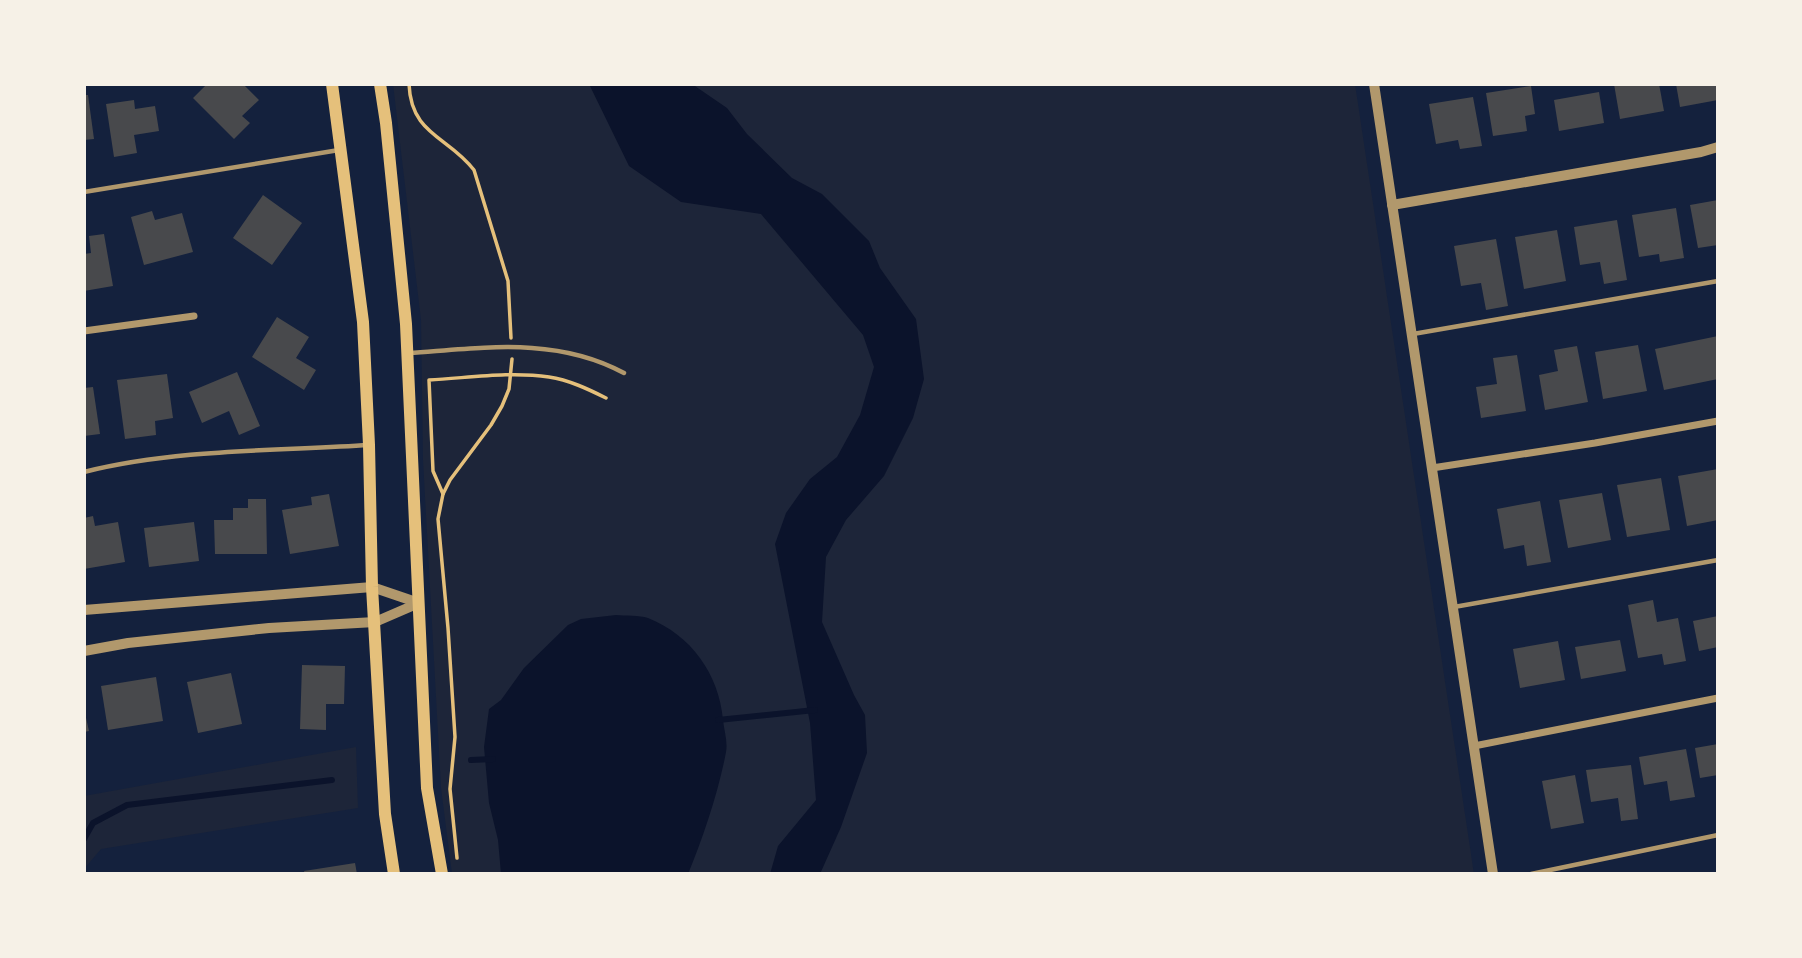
<svg xmlns="http://www.w3.org/2000/svg" width="1802" height="958" font-family="Signika,sans-serif">
<style>
.green{fill:#1d2539}
.water{fill:#0b132b}
.lines{fill:none;stroke-linecap:round;stroke-linejoin:round}
.stream{stroke:#0b132b;stroke-width:6}
.building{fill:#48494c}
.path{stroke:#e5c07b;stroke-width:3.5}
.service{stroke:#b1986c;stroke-width:4.5}
.minor{stroke:#b1986c;stroke-width:7}
.tertiary{stroke:#b1986c;stroke-width:10}
.secondary{stroke:#e5c07b;stroke-width:12}
</style>
<rect width="100%" height="100%" fill="#14213d"/>
<g class="green">
<path d="M393 84H1355L1474 874H452L441 788 423 460 421 320Z"/>
<path d="M356 747 358 808 101 849 84 869V796Z"/>
</g>
<g class="water">
<path d="M589 84H692L727 108 747 134 792 178 822 194 869 241 880 268 916 319 924 379 913 418 884 476 846 520 826 557 822 622 854 695 865 715 867 753 841 827 820 874H770L778 846 816 800 810 723 775 544 786 513 810 479 837 457 860 415 874 367 863 335 761 214 681 202 629 166Z"/>
<path d="M616 615C626 616 639 615 648 618 691 635 719 674 723 720 724 730 728 742 726 752 719 790 703 838 688 874H501L498 840 489 803 484 747 489 709 501 700 524 668 568 625 581 619Z"/>
</g>
<g class="lines">
<g class="stream">
<path d="M718 720 815 710"/>
<path d="M471 760 493 759"/>
<path d="M84 839 93 823 127 805 332 780"/>
</g>
</g>
<g class="building">
<path d="M207 84H243L259 100 242 116 250 123 234 139 193 98Z"/>
<path d="M1614 84H1659L1664 111 1620 119Z"/>
<path d="M1676 84H1718V100L1680 107Z"/>
<path d="M1531 86 1535 114 1525 116 1527 131 1493 136 1486 93Z"/>
<path d="M1599 92 1604 123 1559 131 1554 100Z"/>
<path d="M84 95H88L94 139 84 140Z"/>
<path d="M1473 97 1482 146 1460 149 1458 140 1436 144 1429 104Z"/>
<path d="M134 100 135 109 155 106 159 131 134 135 137 153 114 157 106 104Z"/>
<path d="M263 195 302 223 272 265 233 238Z"/>
<path d="M1718 200V245L1698 248 1690 205Z"/>
<path d="M1676 208 1684 258 1660 262 1659 254 1639 257 1632 215Z"/>
<path d="M152 211 155 220 182 213 193 252 144 265 131 217Z"/>
<path d="M1617 220 1627 280 1604 284 1600 262 1580 265 1574 227Z"/>
<path d="M1557 230 1566 281 1524 289 1515 237Z"/>
<path d="M104 234 113 286 84 291V254L91 253 89 236Z"/>
<path d="M1496 239 1508 306 1486 310 1481 283 1461 286 1454 246Z"/>
<path d="M277 317 309 337 296 358 316 370 304 390 252 357Z"/>
<path d="M1718 336V379L1664 390 1655 349Z"/>
<path d="M1638 345 1647 391 1603 399 1595 352Z"/>
<path d="M1577 346 1588 402 1545 410 1539 375 1558 371 1554 350Z"/>
<path d="M1517 355 1526 411 1481 418 1476 387 1497 384 1493 358Z"/>
<path d="M237 372 260 426 239 435 229 411 202 423 189 392Z"/>
<path d="M167 374 173 418 155 421 156 435 125 439 117 380Z"/>
<path d="M93 387 100 434 84 436V388Z"/>
<path d="M1718 469V520L1687 526 1678 476Z"/>
<path d="M1661 478 1670 530 1627 537 1617 485Z"/>
<path d="M1602 493 1611 540 1568 548 1559 500Z"/>
<path d="M329 494 339 546 290 554 282 510 312 505 311 497Z"/>
<path d="M248 499H266L267 554H215L214 520H233V508H248Z"/>
<path d="M1540 501 1551 562 1527 566 1524 545 1504 549 1497 509Z"/>
<path d="M93 516 95 526 118 522 125 562 84 569V518Z"/>
<path d="M194 522 199 561 149 567 144 528Z"/>
<path d="M1653 600 1657 622 1678 618 1686 661 1664 665 1662 654 1638 658 1628 605Z"/>
<path d="M1718 616V647L1699 651 1693 621Z"/>
<path d="M1620 640 1626 671 1581 679 1575 647Z"/>
<path d="M1558 641 1565 680 1520 688 1513 649Z"/>
<path d="M302 665 345 666 344 704H326V730L300 729Z"/>
<path d="M231 673 242 724 198 733 187 682Z"/>
<path d="M156 677 163 721 108 730 101 686Z"/>
<path d="M84 709 89 731 84 732Z"/>
<path d="M1718 744V775L1700 778 1695 748Z"/>
<path d="M1686 749 1695 797 1670 801 1667 781 1644 785 1639 757Z"/>
<path d="M1631 765 1638 819 1621 821 1618 798 1591 802 1586 770Z"/>
<path d="M1575 775 1584 823 1551 829 1542 781Z"/>
<path d="M355 863 357 874H305L304 871Z"/>
</g>
<g class="lines">
<g class="path">
<path d="M409 84C411 135 448 136 474 170L508 281 511 338"/>
<path d="M443 494 433 471 429 380C468 378 510 371 549 377 569 380 588 389 606 398"/>
<path d="M457 858 450 789 455 737 448 628 438 519 443 494 450 480 491 425 502 406 509 389 512 359"/>
</g>
<g class="service">
<path d="M84 192 339 150"/>
<path d="M1413 334 1718 281"/>
<path d="M409 353C482 348 556 336 624 373"/>
<path d="M84 472C176 449 274 451 369 445"/>
<path d="M1454 607 1718 560"/>
<path d="M1531 874 1718 835"/>
</g>
<g class="minor">
<path d="M84 331 194 316"/>
<path d="M1432 468 1595 443 1718 421"/>
<path d="M1474 746 1718 698"/>
</g>
<g class="tertiary">
<path d="M1374 84 1493 874"/>
<path d="M1392 205 1701 152 1718 147"/>
<path d="M84 610 372 587 419 603"/>
<path d="M84 651 128 643 269 628 375 622 419 603"/>
</g>
<g class="secondary">
<path d="M332 84 363 322 369 445 372 587 385 814 394 874"/>
<path d="M380 84 386 123 406 324 427 788 442 874"/>
</g>
</g>
<rect width="1802" height="958" fill="none" stroke="#f6f1e7" stroke-width="172"/>
</svg>
